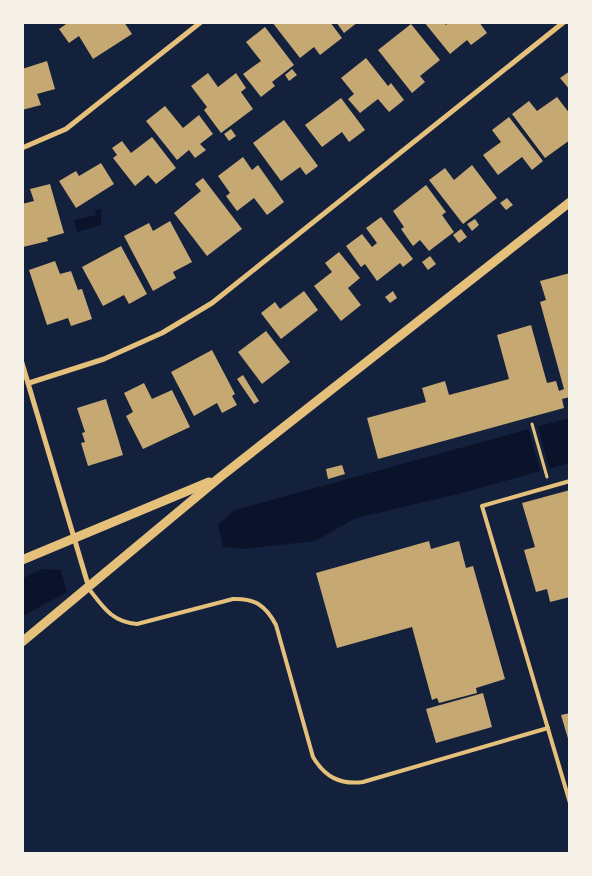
<svg xmlns="http://www.w3.org/2000/svg" width="592" height="876" font-family="Commissioner,sans-serif">
<style>
.water{fill:#0b132b}
.pier{fill:#14213d}
.building{fill:#c6a872}
.lines{fill:none;stroke-linecap:round;stroke-linejoin:round}
.path{stroke:#e5c07b;stroke-width:3}
.service{stroke:#e5c07b;stroke-width:4}
.minor{stroke:#e5c07b;stroke-width:5}
.tertiary{stroke:#e5c07b;stroke-width:9}
</style>
<rect width="100%" height="100%" fill="#14213d"/>
<g class="water">
<path d="M101 209V225L77 232 74 220 96 215 95 210Z"/>
<path d="M569 418V463L466 492 356 518 315 541 243 549 223 547 218 525 235 510Z"/>
<path d="M43 569 61 570 67 592 23 616V578Z"/>
</g>
<path class="pier" d="M537 424 550 471 541 474 528 427Z"/>
<g class="building">
<path d="M69 22H124L132 34 93 59 79 36 69 43 59 29Z"/>
<path d="M272 22H330L342 38 320 55 314 47 300 58Z"/>
<path d="M336 22H358L344 33Z"/>
<path d="M424 22H444L446 25 450 22H479L487 33 471 45 467 40 450 54Z"/>
<path d="M411 24 440 60 420 76 425 82 412 93 378 50Z"/>
<path d="M265 27 294 65 272 82 275 86 261 97 243 74 261 61 246 42Z"/>
<path d="M366 58 388 86 391 83 404 100 389 112 378 99 360 113 348 99 354 94 341 78Z"/>
<path d="M47 61 55 89 37 94 41 105 22 110V69Z"/>
<path d="M292 69 297 75 289 81 285 75Z"/>
<path d="M570 71V90L560 78Z"/>
<path d="M208 73 218 87 236 73 246 88 241 92 253 109 221 133 204 110 207 107 191 86Z"/>
<path d="M557 97 570 114V140L545 158 512 114 529 101 537 111Z"/>
<path d="M341 98 365 130 349 142 342 132 322 147 305 125Z"/>
<path d="M165 106 183 128 199 115 213 134 200 144 206 150 195 158 189 150 177 160 146 121Z"/>
<path d="M509 117 543 161 532 170 522 157 498 175 483 155 501 142 492 130Z"/>
<path d="M284 120 318 166 306 175 300 167 281 181 253 143Z"/>
<path d="M231 129 236 136 229 141 224 134Z"/>
<path d="M152 137 176 168 156 184 148 175 135 186 113 158 117 155 112 148 122 141 131 153Z"/>
<path d="M243 157 252 170 258 165 284 202 267 215 254 198 237 211 226 196 230 193 218 176Z"/>
<path d="M101 163 114 184 76 208 59 181 76 171 79 176Z"/>
<path d="M472 165 497 198 463 224 429 180 445 168 454 180Z"/>
<path d="M203 178 242 229 207 256 174 213 201 191 195 184Z"/>
<path d="M50 184 64 233 47 238 48 241 23 247 22 204 34 201 30 189Z"/>
<path d="M426 185 446 212 442 215 454 232 429 251 420 240 413 246 401 229 404 227 393 211Z"/>
<path d="M507 198 513 205 506 210 500 203Z"/>
<path d="M381 217 413 259 403 267 400 263 377 281 365 264 361 267 346 246 362 234 372 247 377 243 366 228Z"/>
<path d="M475 219 479 225 472 231 467 224Z"/>
<path d="M170 221 192 262 173 272 176 278 153 291 124 236 149 223 153 231Z"/>
<path d="M461 229 467 237 459 243 453 235Z"/>
<path d="M121 246 147 294 129 304 124 295 103 306 82 267Z"/>
<path d="M339 252 360 278 348 288 361 305 341 321 314 286 332 272 325 263Z"/>
<path d="M430 256 436 264 428 270 422 262Z"/>
<path d="M55 261 60 274 71 271 78 290 82 289 92 319 71 326 68 318 47 325 29 270Z"/>
<path d="M570 273V397L562 399 564 408 378 459 367 418 426 402 422 388 445 381 449 395 509 379 497 335 531 325 547 383 556 381 559 391 564 389 540 302 546 300 540 281Z"/>
<path d="M304 291 318 310 281 339 261 313 275 302 280 309Z"/>
<path d="M393 291 397 298 390 303 385 297Z"/>
<path d="M266 331 290 362 262 384 238 352Z"/>
<path d="M212 350 235 394 232 396 237 405 222 413 217 403 194 416 171 372Z"/>
<path d="M243 375 259 401 254 404 237 379Z"/>
<path d="M144 383 152 399 172 390 190 427 143 449 126 416 133 412 124 393Z"/>
<path d="M106 399 123 455 88 466 81 443 85 442 82 433 85 432 77 408Z"/>
<path d="M342 465 345 474 328 479 326 469Z"/>
<path d="M570 490V597L550 602 547 589 536 592 524 550 535 547 522 503Z"/>
<path d="M429 541 431 549 459 541 466 568 473 566 505 679 476 688 477 693 439 703 437 698 432 700 412 627 337 648 316 573Z"/>
<path d="M483 693 492 727 436 743 426 709Z"/>
<path d="M570 713V742H569L561 715Z"/>
</g>
<g class="lines">
<path class="path" d="M532 424 547 477"/>
<g class="service">
<path d="M570 481 482 506 570 803"/>
<path d="M89 589C103 607 112 622 137 624L233 599C255 598 266 606 276 625L313 757C325 777 340 785 363 782L548 728"/>
</g>
<g class="minor">
<path d="M22 148 66 129 201 22"/>
<path d="M22 363 89 588"/>
<path d="M29 383 104 359 162 333 212 303 564 22"/>
</g>
<g class="tertiary">
<path d="M22 560 209 482"/>
<path d="M22 642 219 478 570 202"/>
</g>
</g>
<rect width="592" height="876" fill="none" stroke="#f6f1e7" stroke-width="48"/>
</svg>
